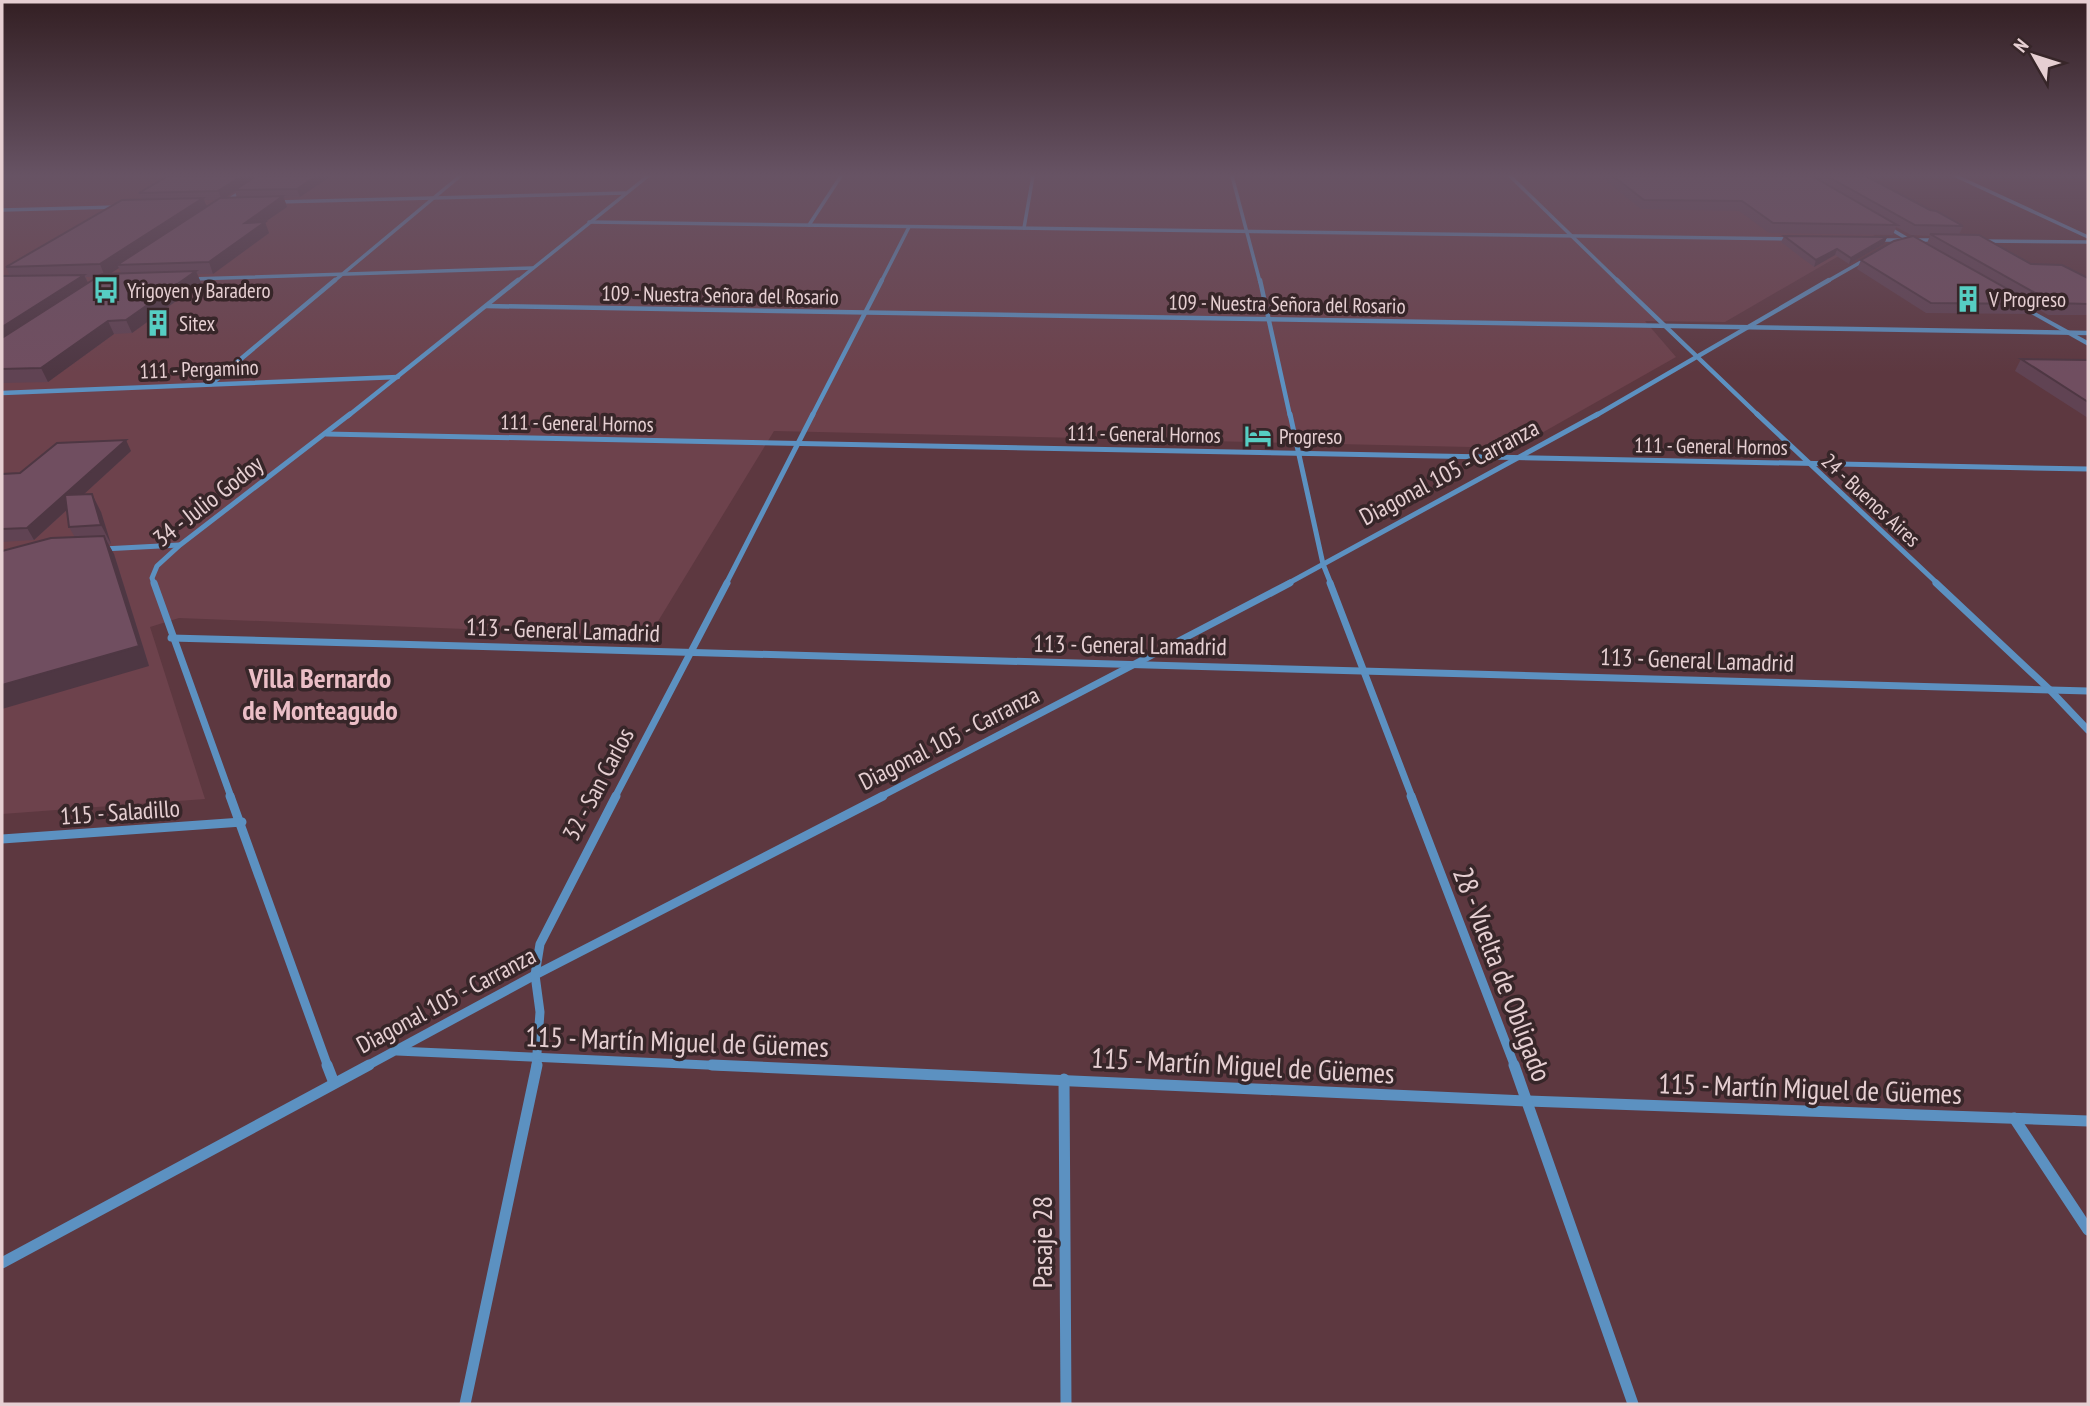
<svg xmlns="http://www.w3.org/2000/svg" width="2090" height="1406" font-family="'PT Sans Narrow',sans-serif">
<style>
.built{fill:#6d424c}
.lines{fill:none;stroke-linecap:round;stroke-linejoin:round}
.minor-far5{stroke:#5c91c1;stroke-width:3.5}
.minor-far4{stroke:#5c91c1;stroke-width:4.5}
.minor-far3{stroke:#5c91c1;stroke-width:5}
.minor-far2{stroke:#5c91c1;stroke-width:7}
.minor-far1{stroke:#5c91c1;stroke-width:9}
.minor{stroke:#5c91c1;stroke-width:11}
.tertiary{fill:#5c91c1;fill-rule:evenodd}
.wall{fill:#604353;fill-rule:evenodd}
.shaded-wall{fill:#4e3743}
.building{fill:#704e60;stroke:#4e3743;stroke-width:2}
.labels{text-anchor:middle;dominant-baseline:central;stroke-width:7;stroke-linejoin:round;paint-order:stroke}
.far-poi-label{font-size:21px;fill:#e6cfd2;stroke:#372629;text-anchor:start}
.far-street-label{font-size:21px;fill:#e6cfd2;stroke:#372629}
.street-label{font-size:24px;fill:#e6cfd2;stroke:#372629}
.quarter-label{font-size:28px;font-weight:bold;fill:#ebbec6;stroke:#372629}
.near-street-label{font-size:28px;fill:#e6cfd2;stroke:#372629}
</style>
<rect width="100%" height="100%" fill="#5d3840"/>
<path class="built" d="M2 176H1776L1875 235 1725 322 1645 321 1676 357 1515 448 774 431 649 636 179 618 150 627 205 799 2 814Z"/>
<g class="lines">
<g class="minor-far5">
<path d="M1232 176 1260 282"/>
<path d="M1510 176 1619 282"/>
<path d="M1956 176 2088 237"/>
<path d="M277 202 625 193"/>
<path d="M2 210 118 207"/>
<path d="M589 222 1790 239"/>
<path d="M809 225 841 176"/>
<path d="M1024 228 1033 176"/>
<path d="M1879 240H1937"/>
<path d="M1980 241 2088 242"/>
<path d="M191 279 533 268"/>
<path d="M333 282 460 176"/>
<path d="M516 282 648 176"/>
<path d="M881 282 909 227"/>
<path d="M1826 282 1868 258"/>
</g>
<g class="minor-far4">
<path d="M1260 280 1290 416"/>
<path d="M1617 280 1759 416"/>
<path d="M486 306 2088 333"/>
<path d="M211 384 335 280"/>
<path d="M2 393 398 377"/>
<path d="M348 416 518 280"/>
<path d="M812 416 882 280"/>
<path d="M1595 416 1829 280"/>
</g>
<g class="minor-far3">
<path d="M1290 414 1323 564 1331 584"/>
<path d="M1757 414 1938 584"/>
<path d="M326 434 2088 469"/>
<path d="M103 549 179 545"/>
<path d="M154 584 152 578 157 566 180 545 350 414"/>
<path d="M726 584 813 414"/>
<path d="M1287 584 1598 414"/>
</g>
<g class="minor-far2">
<path d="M154 583 231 797"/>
<path d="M1330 583 1412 797"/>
<path d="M1936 583 2049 689 2088 730"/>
<path d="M171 638 2088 691"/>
<path d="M615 797 727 583"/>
<path d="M880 797 1290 583"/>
</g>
<g class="minor-far1">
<path d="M230 796 328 1067"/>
<path d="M1411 796 1515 1067"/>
<path d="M2 839 242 822"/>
<path d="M397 1051 751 1067"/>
<path d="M365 1067 535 975 883 796"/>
<path d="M536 1067 540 1012 535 975 540 944 616 796"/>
</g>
<g class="minor">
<path d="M327 1065 334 1083"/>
<path d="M712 1065 1528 1101 2088 1121"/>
<path d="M1514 1065 1633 1404"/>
<path d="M1064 1079 1066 1404"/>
<path d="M2014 1118 2088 1230"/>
<path d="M2 1263 369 1065"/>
<path d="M465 1404 537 1065"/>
</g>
<g class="tertiary">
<path d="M262 176H268L219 208 214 207Z"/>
<path d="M1880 223H1884L1923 246 1918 247 1880 225Z"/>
<path d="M2015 303H2019L2088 341V346L2015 305Z"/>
</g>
</g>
<g class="wall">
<path d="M168 176H331L300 197 284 198 287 207 265 222 269 233 213 274H197L201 283 132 333 114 334 48 382 2 383V276H10L6 267 141 199 139 193ZM235 191 237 198H224ZM204 200H218L207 207ZM119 268 121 273 110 274ZM86 277H97L88 283Z"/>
<path d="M1600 176H1866L1930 210 1963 226 1959 235 2031 264 2088 278V315H2048L2033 306 2029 314 1926 313 1857 269 1861 260 1927 243 1930 236 1911 235 1896 227 1893 235 1769 233 1739 211 1641 209Z"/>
<path d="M1784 236 1887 237 1884 244 1849 264 1835 255 1814 267 1781 242Z"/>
<path d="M2021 359 2088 360V418L2015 371Z"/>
<path d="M131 451 84 494 101 512 111 544H108L114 554 149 666 69 527 67 510 34 540 2 542V474L20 473Z"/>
</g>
<g class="shaded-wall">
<path d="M242 176H258L222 200 218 191Z"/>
<path d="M316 176H331L300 197 297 189Z"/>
<path d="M283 196 287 207 249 233 245 223Z"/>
<path d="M203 198 208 209 117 265 119 268 105 277 100 264Z"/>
<path d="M265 222 269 233 213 274 209 262Z"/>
<path d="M1887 237 1884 244 1849 264 1851 258Z"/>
<path d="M1837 249 1835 255 1814 267 1816 260Z"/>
<path d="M196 271 201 283 132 333 126 320Z"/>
<path d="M84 275 90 287 2 345V327Z"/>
<path d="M108 321 114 334 48 382 41 368Z"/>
<path d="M126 440 131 451 34 540 27 528Z"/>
<path d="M92 494 101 512 111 544 101 525Z"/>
<path d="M104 536 114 554 149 666 2 709V685Z"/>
</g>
<g class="building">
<path d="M168 176H242L218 191 139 193Z"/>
<path d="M256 176H316L297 189 235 190Z"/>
<path d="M1613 176H1812L1897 225 1773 223 1742 201 1644 200Z"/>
<path d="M1827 176H1866L1930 210 1936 211 1963 226 1915 225Z"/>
<path d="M283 196 245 223 265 222 209 262 117 265 220 198Z"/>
<path d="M203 198 100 264 6 267 122 200Z"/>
<path d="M1930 234 1979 235 2031 264 2062 265 2088 278V304L2053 303Z"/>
<path d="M1784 236 1887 237 1851 258 1837 249 1816 260Z"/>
<path d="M1913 236 2034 304 1931 303 1861 260 1894 241Z"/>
<path d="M196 271 126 320 108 321 41 368 2 369V338L102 274Z"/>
<path d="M84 275 2 327V276Z"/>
<path d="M2021 359 2088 360V402Z"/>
<path d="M126 440 27 528 2 529V474L20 473 57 443Z"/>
<path d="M92 494 101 525 69 527 65 495Z"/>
<path d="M104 536 139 646 2 685V551L51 538Z"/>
</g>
<linearGradient id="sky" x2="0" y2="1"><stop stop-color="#331f23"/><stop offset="0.47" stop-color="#675364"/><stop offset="1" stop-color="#675364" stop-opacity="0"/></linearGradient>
<rect width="2090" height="373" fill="url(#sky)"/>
<defs>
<symbol id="bus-bare" viewBox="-9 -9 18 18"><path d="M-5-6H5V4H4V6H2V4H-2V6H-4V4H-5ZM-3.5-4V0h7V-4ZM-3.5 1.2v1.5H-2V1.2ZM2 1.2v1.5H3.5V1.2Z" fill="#56cec3" stroke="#372629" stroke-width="2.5" paint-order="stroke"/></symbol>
<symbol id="building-bare" viewBox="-9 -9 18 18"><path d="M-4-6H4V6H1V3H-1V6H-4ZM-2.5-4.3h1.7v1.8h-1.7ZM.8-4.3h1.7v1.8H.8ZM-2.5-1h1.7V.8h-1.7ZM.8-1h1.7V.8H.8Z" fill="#56cec3" stroke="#372629" stroke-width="2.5" paint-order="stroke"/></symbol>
<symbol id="hotel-bare" viewBox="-9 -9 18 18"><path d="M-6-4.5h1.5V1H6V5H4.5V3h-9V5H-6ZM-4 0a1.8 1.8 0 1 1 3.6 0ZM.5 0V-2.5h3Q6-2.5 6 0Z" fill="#56cec3" stroke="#372629" stroke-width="2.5" paint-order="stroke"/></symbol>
</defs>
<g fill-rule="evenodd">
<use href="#bus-bare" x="87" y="271" width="38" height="38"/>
<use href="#building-bare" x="1949" y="280" width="38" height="38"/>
<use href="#building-bare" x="139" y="304" width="38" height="38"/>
<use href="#hotel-bare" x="1239" y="417" width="38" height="38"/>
</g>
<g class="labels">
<g class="far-poi-label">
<text x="127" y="290">Yrigoyen y Baradero</text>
<text x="1989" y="299">V Progreso</text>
<text x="179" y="323">Sitex</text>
<text x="1279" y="436">Progreso</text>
</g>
<g class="far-street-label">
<text transform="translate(720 295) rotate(1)">109 - Nuestra Señora del Rosario</text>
<text transform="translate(1287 304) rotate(1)">109 - Nuestra Señora del Rosario</text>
<text transform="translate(199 369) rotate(-2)">111 - Pergamino</text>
<text transform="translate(577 423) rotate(1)">111 - General Hornos</text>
<text transform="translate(1144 434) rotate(1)">111 - General Hornos</text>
<text transform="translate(1711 446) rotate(1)">111 - General Hornos</text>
<text transform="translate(1871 500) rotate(43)">24 - Buenos Aires</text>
</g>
<g class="street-label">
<text transform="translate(1449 472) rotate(-28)">Diagonal 105 - Carranza</text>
<text transform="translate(208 501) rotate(-38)">34 - Julio Godoy</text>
<text transform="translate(563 630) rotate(2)">113 - General Lamadrid</text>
<text transform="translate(1130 645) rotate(1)">113 - General Lamadrid</text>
<text transform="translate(1697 660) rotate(2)">113 - General Lamadrid</text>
<text transform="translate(949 738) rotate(-27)">Diagonal 105 - Carranza</text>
<text transform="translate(598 784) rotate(-62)">32 - San Carlos</text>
<text transform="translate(120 812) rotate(-4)">115 - Saladillo</text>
<text transform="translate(446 1000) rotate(-28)">Diagonal 105 - Carranza</text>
</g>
<g class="quarter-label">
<text x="320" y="677">Villa Bernardo<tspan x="320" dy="32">de Monteagudo</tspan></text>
</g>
<g class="near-street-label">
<text transform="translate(1503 974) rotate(69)">28 - Vuelta de Obligado</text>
<text transform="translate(677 1041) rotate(2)">115 - Martín Miguel de Güemes</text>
<text transform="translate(1243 1065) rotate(3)">115 - Martín Miguel de Güemes</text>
<text transform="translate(1810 1088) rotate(2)">115 - Martín Miguel de Güemes</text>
<text transform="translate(1041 1242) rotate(-90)">Pasaje 28</text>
</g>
</g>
<rect width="2090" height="1406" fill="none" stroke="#e6cfd2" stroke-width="7"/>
<g transform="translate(2034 56) rotate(309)" stroke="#372629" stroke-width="5" paint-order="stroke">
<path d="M0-5L12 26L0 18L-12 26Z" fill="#e6cfd2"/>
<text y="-10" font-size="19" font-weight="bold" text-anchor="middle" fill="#e6cfd2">N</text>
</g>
</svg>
